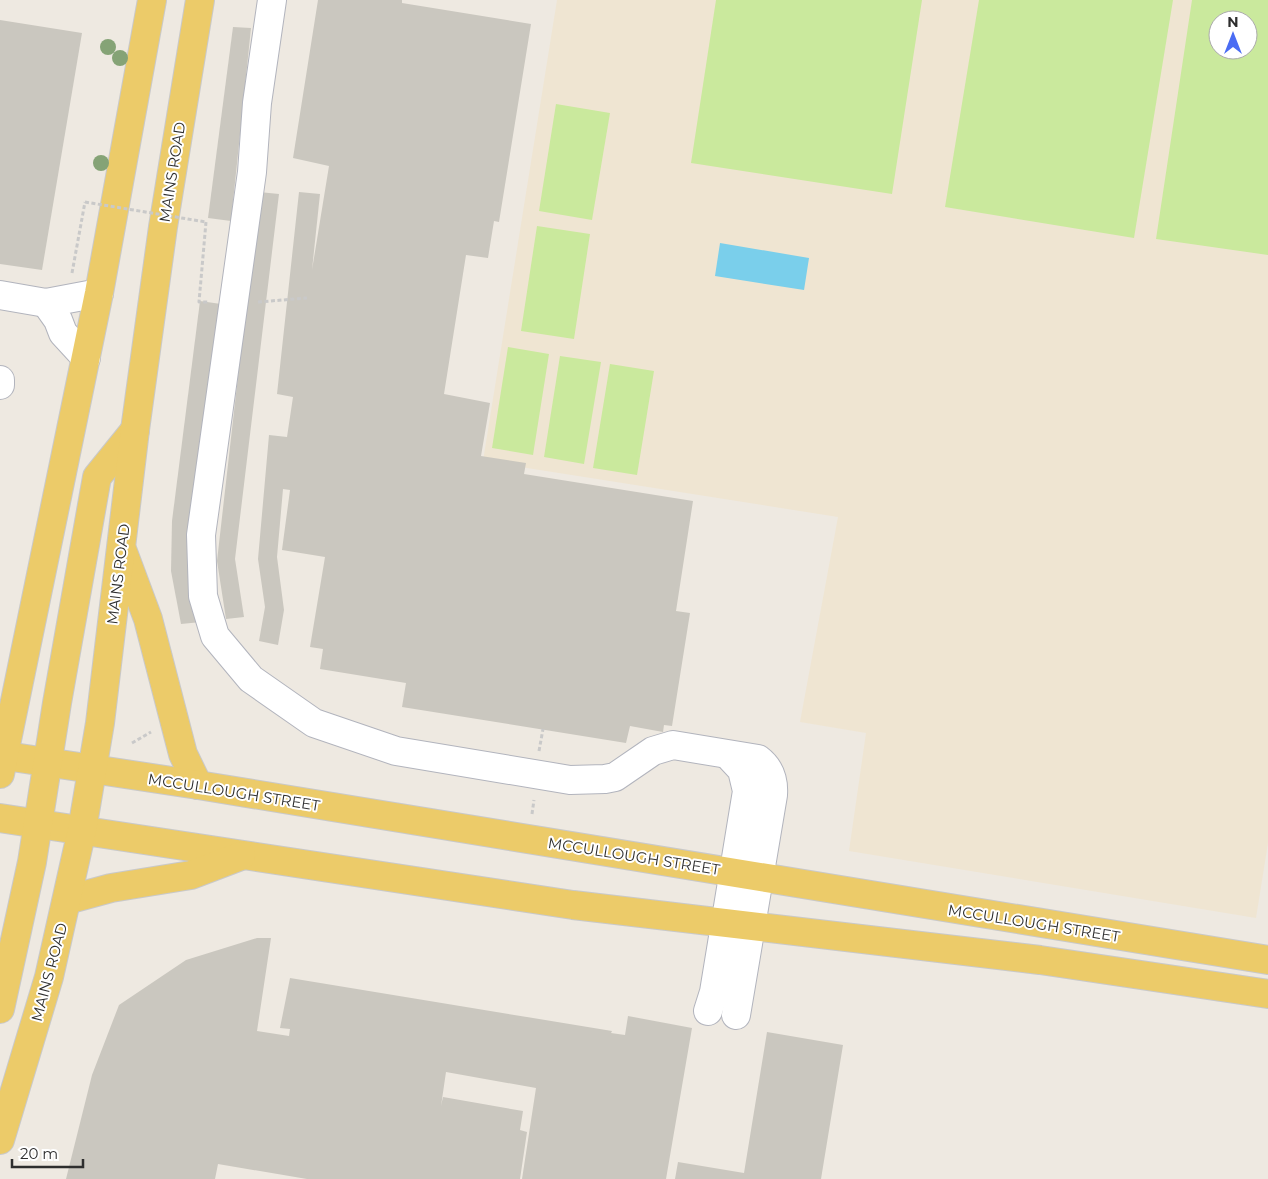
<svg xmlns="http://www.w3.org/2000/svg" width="1268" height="1179" font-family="Montserrat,sans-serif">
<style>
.education{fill:#efe5d2;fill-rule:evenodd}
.pitch{fill:#cae99d;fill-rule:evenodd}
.water{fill:#7acfeb}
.building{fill:#cac7bf}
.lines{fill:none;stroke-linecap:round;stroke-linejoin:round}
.minor-casing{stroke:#b2b4bd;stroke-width:30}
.major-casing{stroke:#c9c9c9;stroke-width:30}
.path{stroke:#c9c9c9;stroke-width:3;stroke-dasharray:4 2.5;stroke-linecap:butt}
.minor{stroke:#fff;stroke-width:28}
.major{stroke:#eccb69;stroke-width:28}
.path-bridge{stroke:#c9c9c9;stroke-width:3;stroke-dasharray:4 2.5;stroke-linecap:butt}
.tree{fill:#85a376}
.labels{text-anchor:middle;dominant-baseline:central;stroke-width:4;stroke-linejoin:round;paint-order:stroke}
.street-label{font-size:15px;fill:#2e2e2e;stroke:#fff}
</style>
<rect width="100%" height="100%" fill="#eee9e1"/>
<path class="education" d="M557 0H1268V843L1256 918 849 851 866 733 800 722 838 517 483 461ZM1218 20H1248V50H1218Z"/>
<g class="pitch">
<path d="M716 0H922L892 194 691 163Z"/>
<path d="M979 0H1173L1134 238 945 207Z"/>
<path d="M1192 0H1268V255L1156 239ZM1218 20H1248V50H1218Z"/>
<path d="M556 104 610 113 592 220 539 211Z"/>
<path d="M537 226 590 234 574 339 521 331Z"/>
<path d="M508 347 549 354 533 455 492 448Z"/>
<path d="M560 356 601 362 584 464 544 457Z"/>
<path d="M610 364 654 371 637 475 593 468Z"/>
</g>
<path class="water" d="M720 243 809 258 804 290 715 276Z"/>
<g class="building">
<path d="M318 0H402V3L531 24 499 222 494 221 488 258 466 255 444 394 490 403 481 456 526 463 524 474 693 501 676 611 690 613 672 726 664 725 663 732 630 726 626 743 402 707 406 683 320 669 323 649 310 647 325 557 282 550 290 490 283 489 277 557 284 610 278 645 259 641 265 607 258 559 269 435 287 437 293 397 277 394 299 192 320 194 312 270 329 166 293 158Z"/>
<path d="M0 20 82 33 42 270 0 264Z"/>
<path d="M233 27 251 28 231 221 208 218Z"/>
<path d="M259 192 279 194 235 559 244 617 226 619 217 561Z"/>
<path d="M200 301 221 304 201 622 181 624 171 571 172 521Z"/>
<path d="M257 938H271L257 1031 289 1036 290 1029 280 1028 290 978 612 1031 611 1033 625 1035 628 1016 692 1028 666 1179H522L536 1088 446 1072 441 1106 443 1097 523 1111 520 1130 527 1132 520 1179H307L218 1164 215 1179H66L92 1075 119 1005 186 960Z"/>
<path d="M767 1032 843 1045 821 1179H675L678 1162 744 1173Z"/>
</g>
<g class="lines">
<defs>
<g id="minor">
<path d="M272 0 257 103 252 172 201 535 203 596 215 636 251 679 314 723 396 751 570 780 605 779 615 777 653 751 673 745 758 759C770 768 774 781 773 795L736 1015"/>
<path d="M0 295 46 303 99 293"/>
<path d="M46 303 58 320 63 333 86 358"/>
<path d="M0 380V385"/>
<path d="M708 1011 714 992 747 791 742 770 728 755"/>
</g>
<g id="major">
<path d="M123 552 148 619 183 754 198 785"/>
<path d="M0 755 198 785 1268 960"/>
<path d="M0 774 99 293 152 0"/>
<path d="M0 818 573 905 1040 960 1268 994"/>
<path d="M67 900 111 888 191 875 241 856"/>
<path d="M0 1009 32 862 57 703 97 477 135 430"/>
<path d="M0 1140 49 977 82 830 100 723 135 430 163 227 200 0"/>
</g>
</defs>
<use href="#minor" class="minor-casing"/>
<use href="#major" class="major-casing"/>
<g class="path">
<path d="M206 222 199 302H209"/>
<path d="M72 273 85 202"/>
<path d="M258 302 307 298"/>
<path d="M132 743 151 732"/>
<path d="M539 751 543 729"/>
<path d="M532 814 534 800"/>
</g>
<use href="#minor" class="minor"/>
<use href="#major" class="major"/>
<path class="path-bridge" d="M85 202 206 222"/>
</g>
<g class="tree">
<circle cx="108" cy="47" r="8"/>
<circle cx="120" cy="58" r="8"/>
<circle cx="101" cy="163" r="8"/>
</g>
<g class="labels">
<g class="street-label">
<text transform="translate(172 172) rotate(-81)">MAINS ROAD</text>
<text transform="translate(118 574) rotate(-83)">MAINS ROAD</text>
<text transform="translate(234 792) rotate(9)">MCCULLOUGH STREET</text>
<text transform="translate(634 856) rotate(9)">MCCULLOUGH STREET</text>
<text transform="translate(1034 923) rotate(9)">MCCULLOUGH STREET</text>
<text transform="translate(49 972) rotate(-75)">MAINS ROAD</text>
</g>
</g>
<g transform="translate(1233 35)"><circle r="24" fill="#ffffff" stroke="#ababab"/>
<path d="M0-4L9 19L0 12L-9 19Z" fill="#4a6cf3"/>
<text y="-8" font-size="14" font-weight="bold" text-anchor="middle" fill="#2e2e2e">N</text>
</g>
<path d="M12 1159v8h71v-8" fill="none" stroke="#2e2e2e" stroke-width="2.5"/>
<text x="20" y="1159" font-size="15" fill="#2e2e2e" stroke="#ffffff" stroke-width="4" paint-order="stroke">20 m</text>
</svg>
